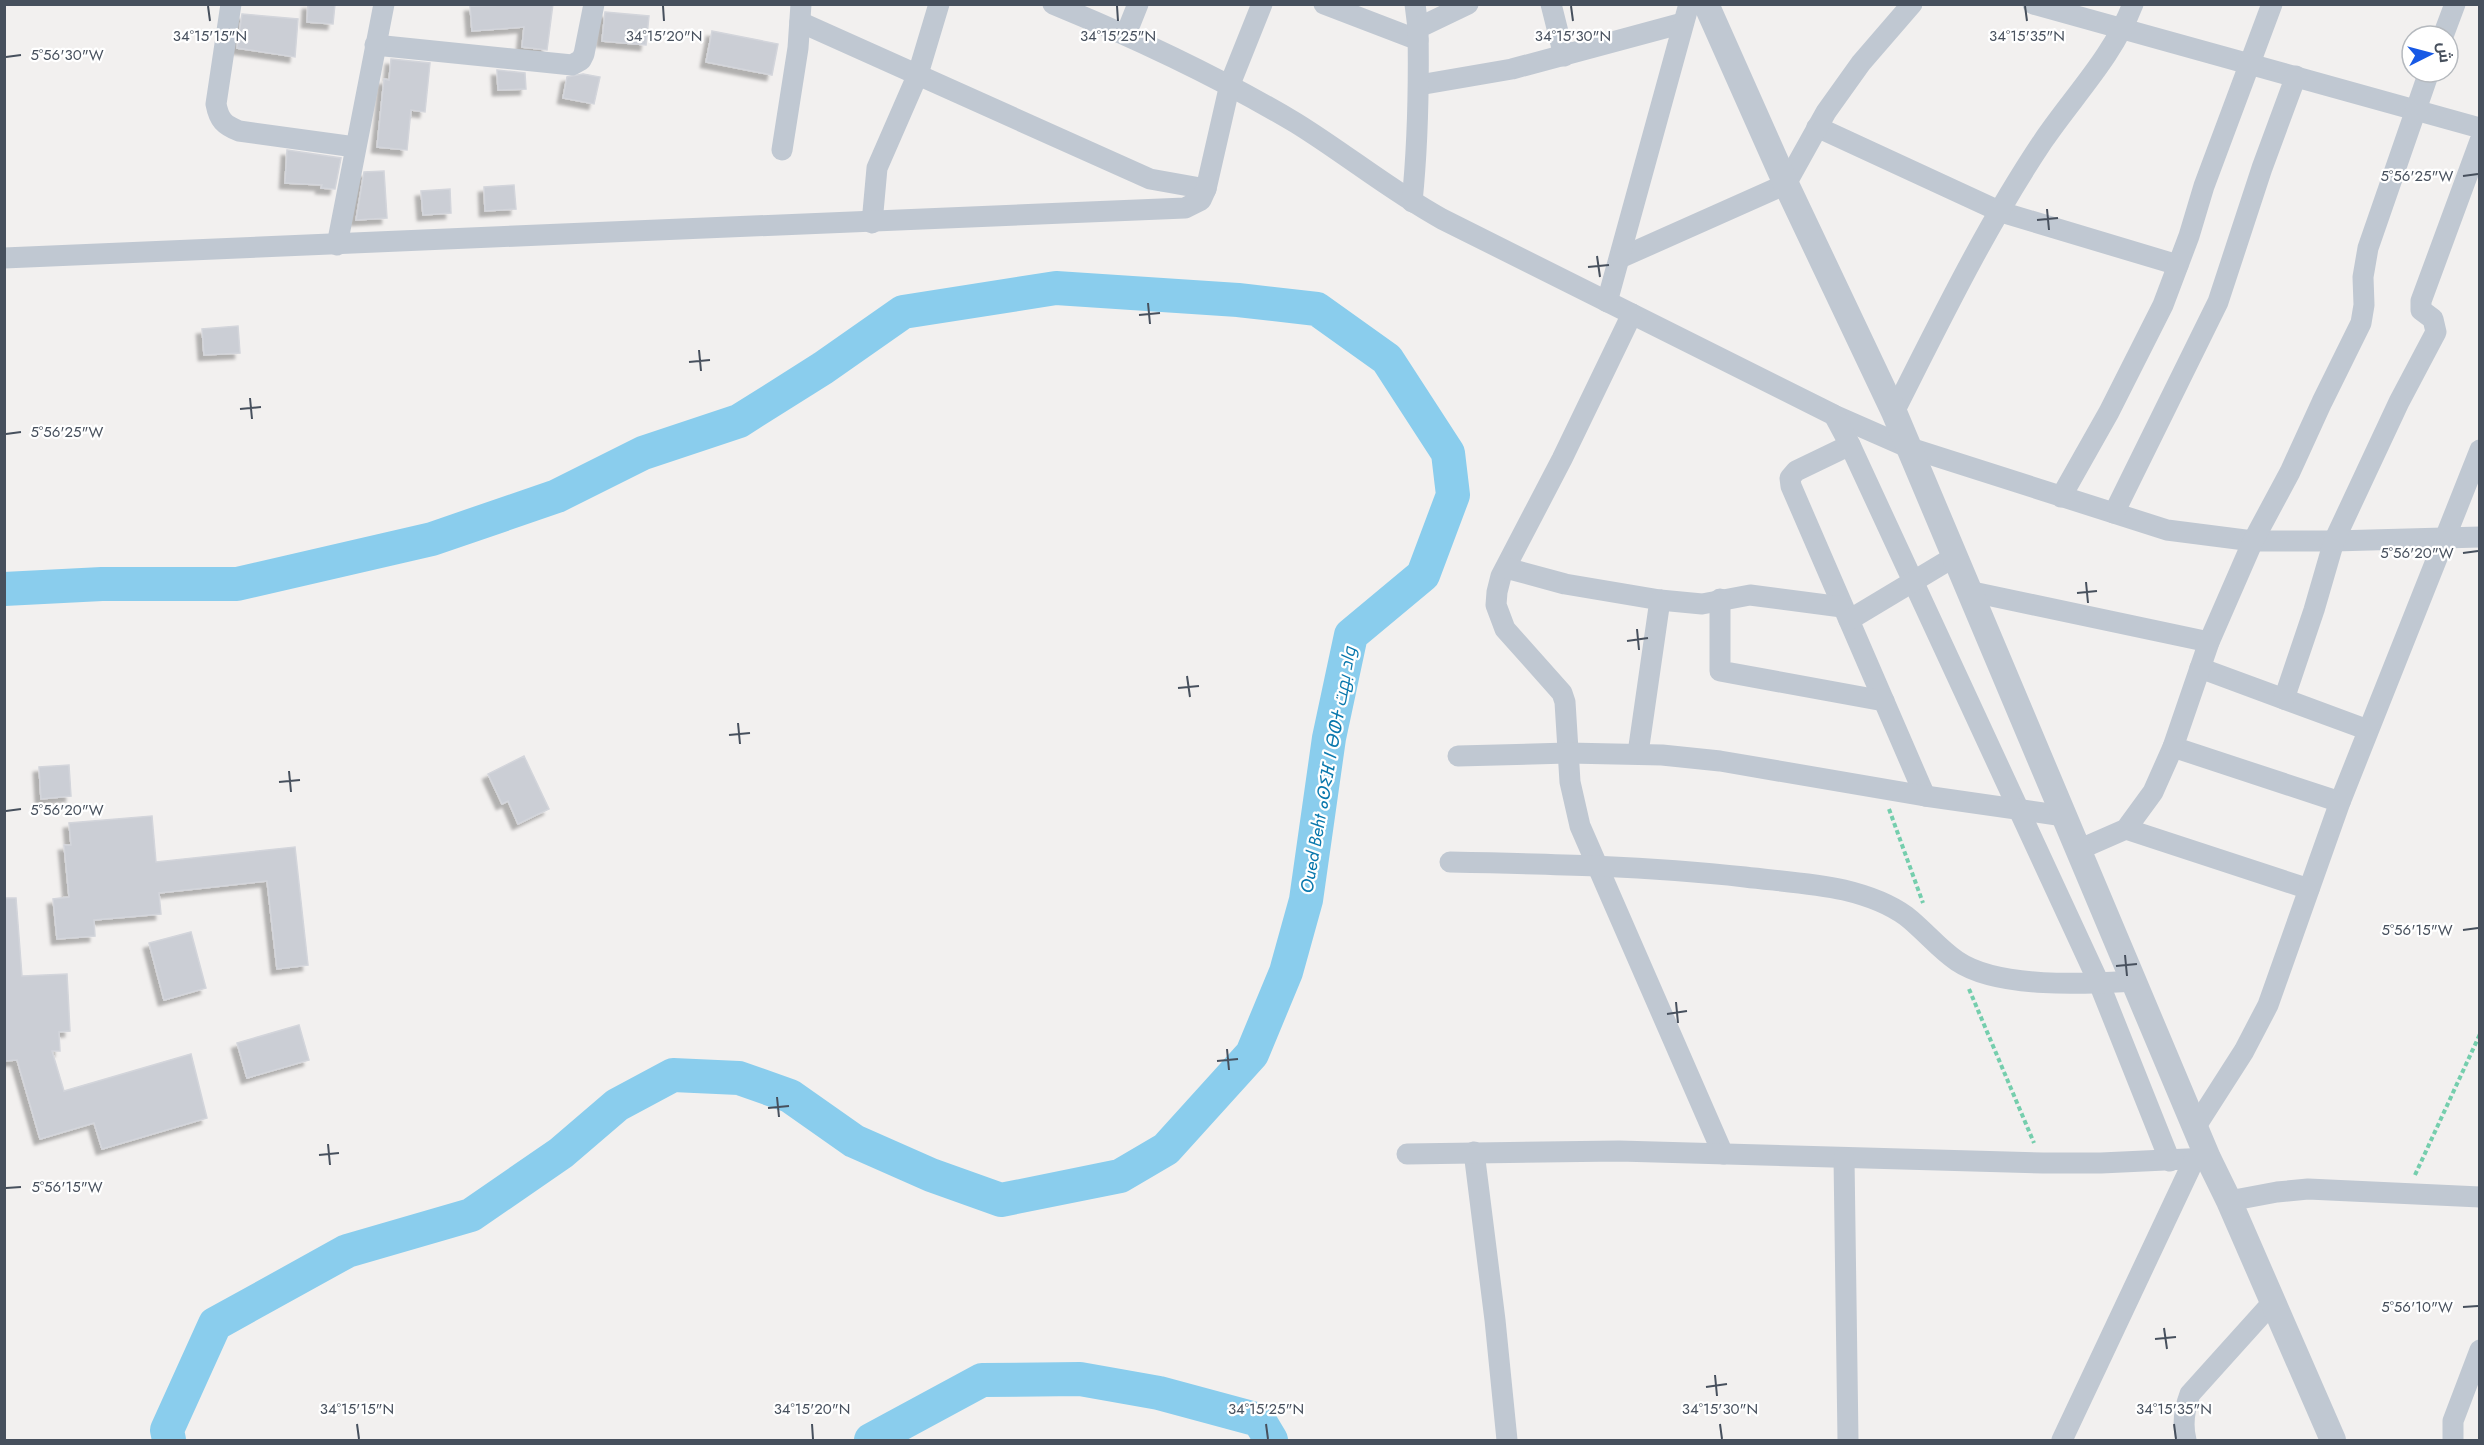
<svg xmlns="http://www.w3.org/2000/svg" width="2484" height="1445" font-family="Jost,Cairo,'Noto Sans Tifinagh',sans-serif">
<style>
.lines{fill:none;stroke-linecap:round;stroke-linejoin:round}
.river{stroke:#8acded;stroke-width:34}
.building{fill:#cbced5;stroke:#d3d5db;stroke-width:1.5;filter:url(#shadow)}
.path{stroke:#75cead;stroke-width:4;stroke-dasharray:4.5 3;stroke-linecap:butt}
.minor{stroke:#c0c8d2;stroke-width:21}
.tertiary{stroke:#c0c8d2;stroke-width:26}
.ticks{fill:none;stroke:#47505d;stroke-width:2}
.labels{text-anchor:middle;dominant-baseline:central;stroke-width:4.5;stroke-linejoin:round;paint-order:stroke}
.water-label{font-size:18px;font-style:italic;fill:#0a78ad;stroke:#fff}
.ticks-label{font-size:15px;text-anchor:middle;fill:#47505d;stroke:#fff;stroke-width:4.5;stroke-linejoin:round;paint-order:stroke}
</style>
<defs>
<filter id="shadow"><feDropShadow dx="-5.5" dy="5.5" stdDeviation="1.5" flood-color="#0004"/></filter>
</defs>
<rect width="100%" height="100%" fill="#f2f0ef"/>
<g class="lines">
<g class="river">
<path d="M4 589 102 584H237L432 539 557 496 643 453 739 421 823 368 903 312 1056 288 1238 300 1317 309 1387 359 1448 453 1453 495 1423 575 1351 635 1329 738 1306 900 1286 972 1252 1054 1166 1149 1120 1176 1001 1200 931 1175 854 1141 790 1096 739 1078 673 1075 617 1105 561 1153 471 1215 347 1251 215 1324 167 1430 169 1440"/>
<path d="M871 1440 982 1380 1080 1379 1159 1393 1259 1420 1271 1440"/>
</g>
</g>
<g class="building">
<path d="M308 4H335L333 24 307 22Z"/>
<path d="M553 4 547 50 522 47 524 27 472 31 470 6Z"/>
<path d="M605 12 649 16 646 45 602 41Z"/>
<path d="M242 14 298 19 295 57 237 48Z"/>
<path d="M712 31 778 44 772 75 706 62Z"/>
<path d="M391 59 430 63 425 112 411 110 407 150 377 147 384 79 389 80Z"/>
<path d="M497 70 525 73 526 89 498 90Z"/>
<path d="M583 74 600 77 594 104 563 98 567 77Z"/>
<path d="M287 150 341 158 335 189 321 188 322 185 285 183Z"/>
<path d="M384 171 387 218 356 220 364 172Z"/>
<path d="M514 185 516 209 485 211 484 187Z"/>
<path d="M450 189 451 213 423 215 421 191Z"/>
<path d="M238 326 240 353 204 355 202 329Z"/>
<path d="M524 756 549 809 518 824 508 801 502 804 488 774Z"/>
<path d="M69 765 71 796 41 799 39 767Z"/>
<path d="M152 816 156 862 295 847 308 965 277 969 267 881 159 893 161 914 94 920 95 936 57 939 53 899 69 897 64 845H71L69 823Z"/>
<path d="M4 898H16L22 976 67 974 70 1031 59 1032 60 1051H52L64 1091 191 1054 207 1118 102 1149 94 1123 40 1139 17 1060 4 1061Z"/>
<path d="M191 932 206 988 164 1000 149 943Z"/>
<path d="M299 1025 309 1060 247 1078 237 1043Z"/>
</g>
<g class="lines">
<g class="path">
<path d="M1889 809 1923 903"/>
<path d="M1969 989 2034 1143"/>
<path d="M2415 1175 2480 1034"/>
</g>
<g class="minor">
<path d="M231 4 216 104C219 120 224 125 239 131L355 147"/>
<path d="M1053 4C1138 39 1217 76 1296 123 1346 154 1391 191 1442 219L1834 415 1907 447 2167 530 2253 541H2334L2480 537"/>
<path d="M1324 4 1418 40"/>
<path d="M1415 4 1418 28"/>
<path d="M1551 4 1564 56"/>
<path d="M2033 4 2480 128"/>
<path d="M800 22 1150 179 1206 189"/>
<path d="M1126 34 1138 4"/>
<path d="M2443 36 2455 4"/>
<path d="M375 45 572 65 581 60 584 54 594 4"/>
<path d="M1419 85 1512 69 1683 23"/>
<path d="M1817 127 2001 212 2178 265"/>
<path d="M782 150 798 48 801 4"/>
<path d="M1412 202C1418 144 1419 87 1418 28L1468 4"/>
<path d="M872 223 877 168 918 74 939 4"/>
<path d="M337 245 384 4"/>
<path d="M4 258C398 239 791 226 1185 208L1201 200 1206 189 1230 84 1262 4"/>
<path d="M1620 258 1786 184 1826 112 1861 63 1912 4"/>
<path d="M1607 302 1689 4"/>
<path d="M1632 314 1562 459 1501 576 1497 592 1496 605 1505 629 1562 693 1565 702 1570 782 1580 826 1723 1154"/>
<path d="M1894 412C1940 321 1986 226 2043 141 2075 94 2112 58 2133 4"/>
<path d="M1834 415 1850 445 2099 983 2170 1161"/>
<path d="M1850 445 1796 471 1790 478 1791 486 1925 796"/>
<path d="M2061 497 2109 412 2163 305 2189 236 2204 186 2272 4"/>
<path d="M2114 513 2218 302 2262 168 2296 76"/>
<path d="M1506 568 1565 584 1660 600 1702 604 1750 595 1842 607"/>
<path d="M1968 591 2209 642"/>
<path d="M1720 599V671L1884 701"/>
<path d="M1849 620 1954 557"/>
<path d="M2200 668 2368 730"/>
<path d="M2284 699 2314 610 2334 541 2399 402 2436 332 2433 319 2421 310V301L2480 141"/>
<path d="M1638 753 1660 600"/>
<path d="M1458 756 1568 753 1662 755 1720 761 1925 796 2064 816"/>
<path d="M2340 802 2173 747 2209 642 2253 541 2290 472 2322 402 2361 323 2364 305 2363 277 2368 248 2429 72"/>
<path d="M2126 829 2309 889"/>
<path d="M2078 850 2126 829 2153 792 2173 747"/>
<path d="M1450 862C1549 864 1647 866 1745 877 1778 881 1812 883 1844 890 1865 895 1888 903 1906 916 1924 930 1939 949 1957 961 1998 989 2087 984 2135 981"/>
<path d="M2196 1126 2244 1051 2268 1005 2340 802 2480 450"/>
<path d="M1474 1152 1495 1320 1507 1440"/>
<path d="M1407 1154 1619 1151 2043 1163H2101L2208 1158"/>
<path d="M1844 1158 1848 1440"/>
<path d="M2229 1201 2277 1192 2308 1189 2480 1197"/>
<path d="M2062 1440 2194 1160"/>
<path d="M2186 1440C2182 1424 2184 1410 2190 1394L2272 1303"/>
<path d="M2453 1440V1421L2480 1350"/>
</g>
<path class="tertiary" d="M1706 4 1786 184 1894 412 2208 1158 2229 1201 2333 1440"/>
</g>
<path class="ticks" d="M208 6 210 21M663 6 664 21M1117 6 1118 21M1571 6 1573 21M2025 6 2027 21M6 57 21 55M2463 176 2478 174M2047 209 2049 230M2037 220 2058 218M1597 256 1600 277M1588 267 1609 265M1148 303 1150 324M1139 315 1160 313M699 350 701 371M689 362 710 360M250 398 252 419M240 409 261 407M6 434 21 432M2463 553 2478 551M2086 582 2088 603M2077 593 2097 591M1637 629 1639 650M1627 641 1648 638M1187 676 1190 697M1178 688 1199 686M738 723 740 744M729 735 750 733M289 771 291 792M279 782 300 780M6 811 21 809M2463 930 2478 928M2125 955 2127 976M2116 966 2137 964M1676 1002 1678 1023M1667 1014 1687 1011M1227 1049 1229 1070M1217 1061 1238 1059M777 1097 779 1117M768 1108 789 1106M328 1144 330 1165M319 1155 339 1153M6 1188 21 1187M2463 1307 2478 1306M2164 1328 2167 1349M2155 1339 2176 1337M1715 1375 1717 1396M1706 1387 1727 1384M357 1424 359 1439M812 1424 813 1439M1266 1424 1268 1439M1720 1424 1722 1439M2174 1424 2176 1439"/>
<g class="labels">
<g class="water-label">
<text transform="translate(1328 770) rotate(-80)">Oued Beht ⴰⵙⵉⴼ ⵏ ⴱⵀⵜ واد بهت</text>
</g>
</g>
<g class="ticks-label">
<text x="210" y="41">34°15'15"N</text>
<text x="664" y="41">34°15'20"N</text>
<text x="1118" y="41">34°15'25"N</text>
<text x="1573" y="41">34°15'30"N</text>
<text x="2027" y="41">34°15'35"N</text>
<text x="67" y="60">5°56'30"W</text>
<text x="2417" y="181">5°56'25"W</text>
<text x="67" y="437">5°56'25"W</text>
<text x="2417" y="558">5°56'20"W</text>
<text x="67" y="815">5°56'20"W</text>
<text x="2417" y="935">5°56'15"W</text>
<text x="67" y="1192">5°56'15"W</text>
<text x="2417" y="1312">5°56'10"W</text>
<text x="357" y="1414">34°15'15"N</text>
<text x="812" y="1414">34°15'20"N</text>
<text x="1266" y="1414">34°15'25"N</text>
<text x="1720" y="1414">34°15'30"N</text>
<text x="2174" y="1414">34°15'35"N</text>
</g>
<rect width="2484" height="1445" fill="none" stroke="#47505d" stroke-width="12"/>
<g transform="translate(2430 54) rotate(84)"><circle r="28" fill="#ffffff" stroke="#b5b9be" stroke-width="1.5"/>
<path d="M0-4.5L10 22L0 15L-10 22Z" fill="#1759e5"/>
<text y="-9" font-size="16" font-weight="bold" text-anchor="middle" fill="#47505d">ش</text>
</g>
</svg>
